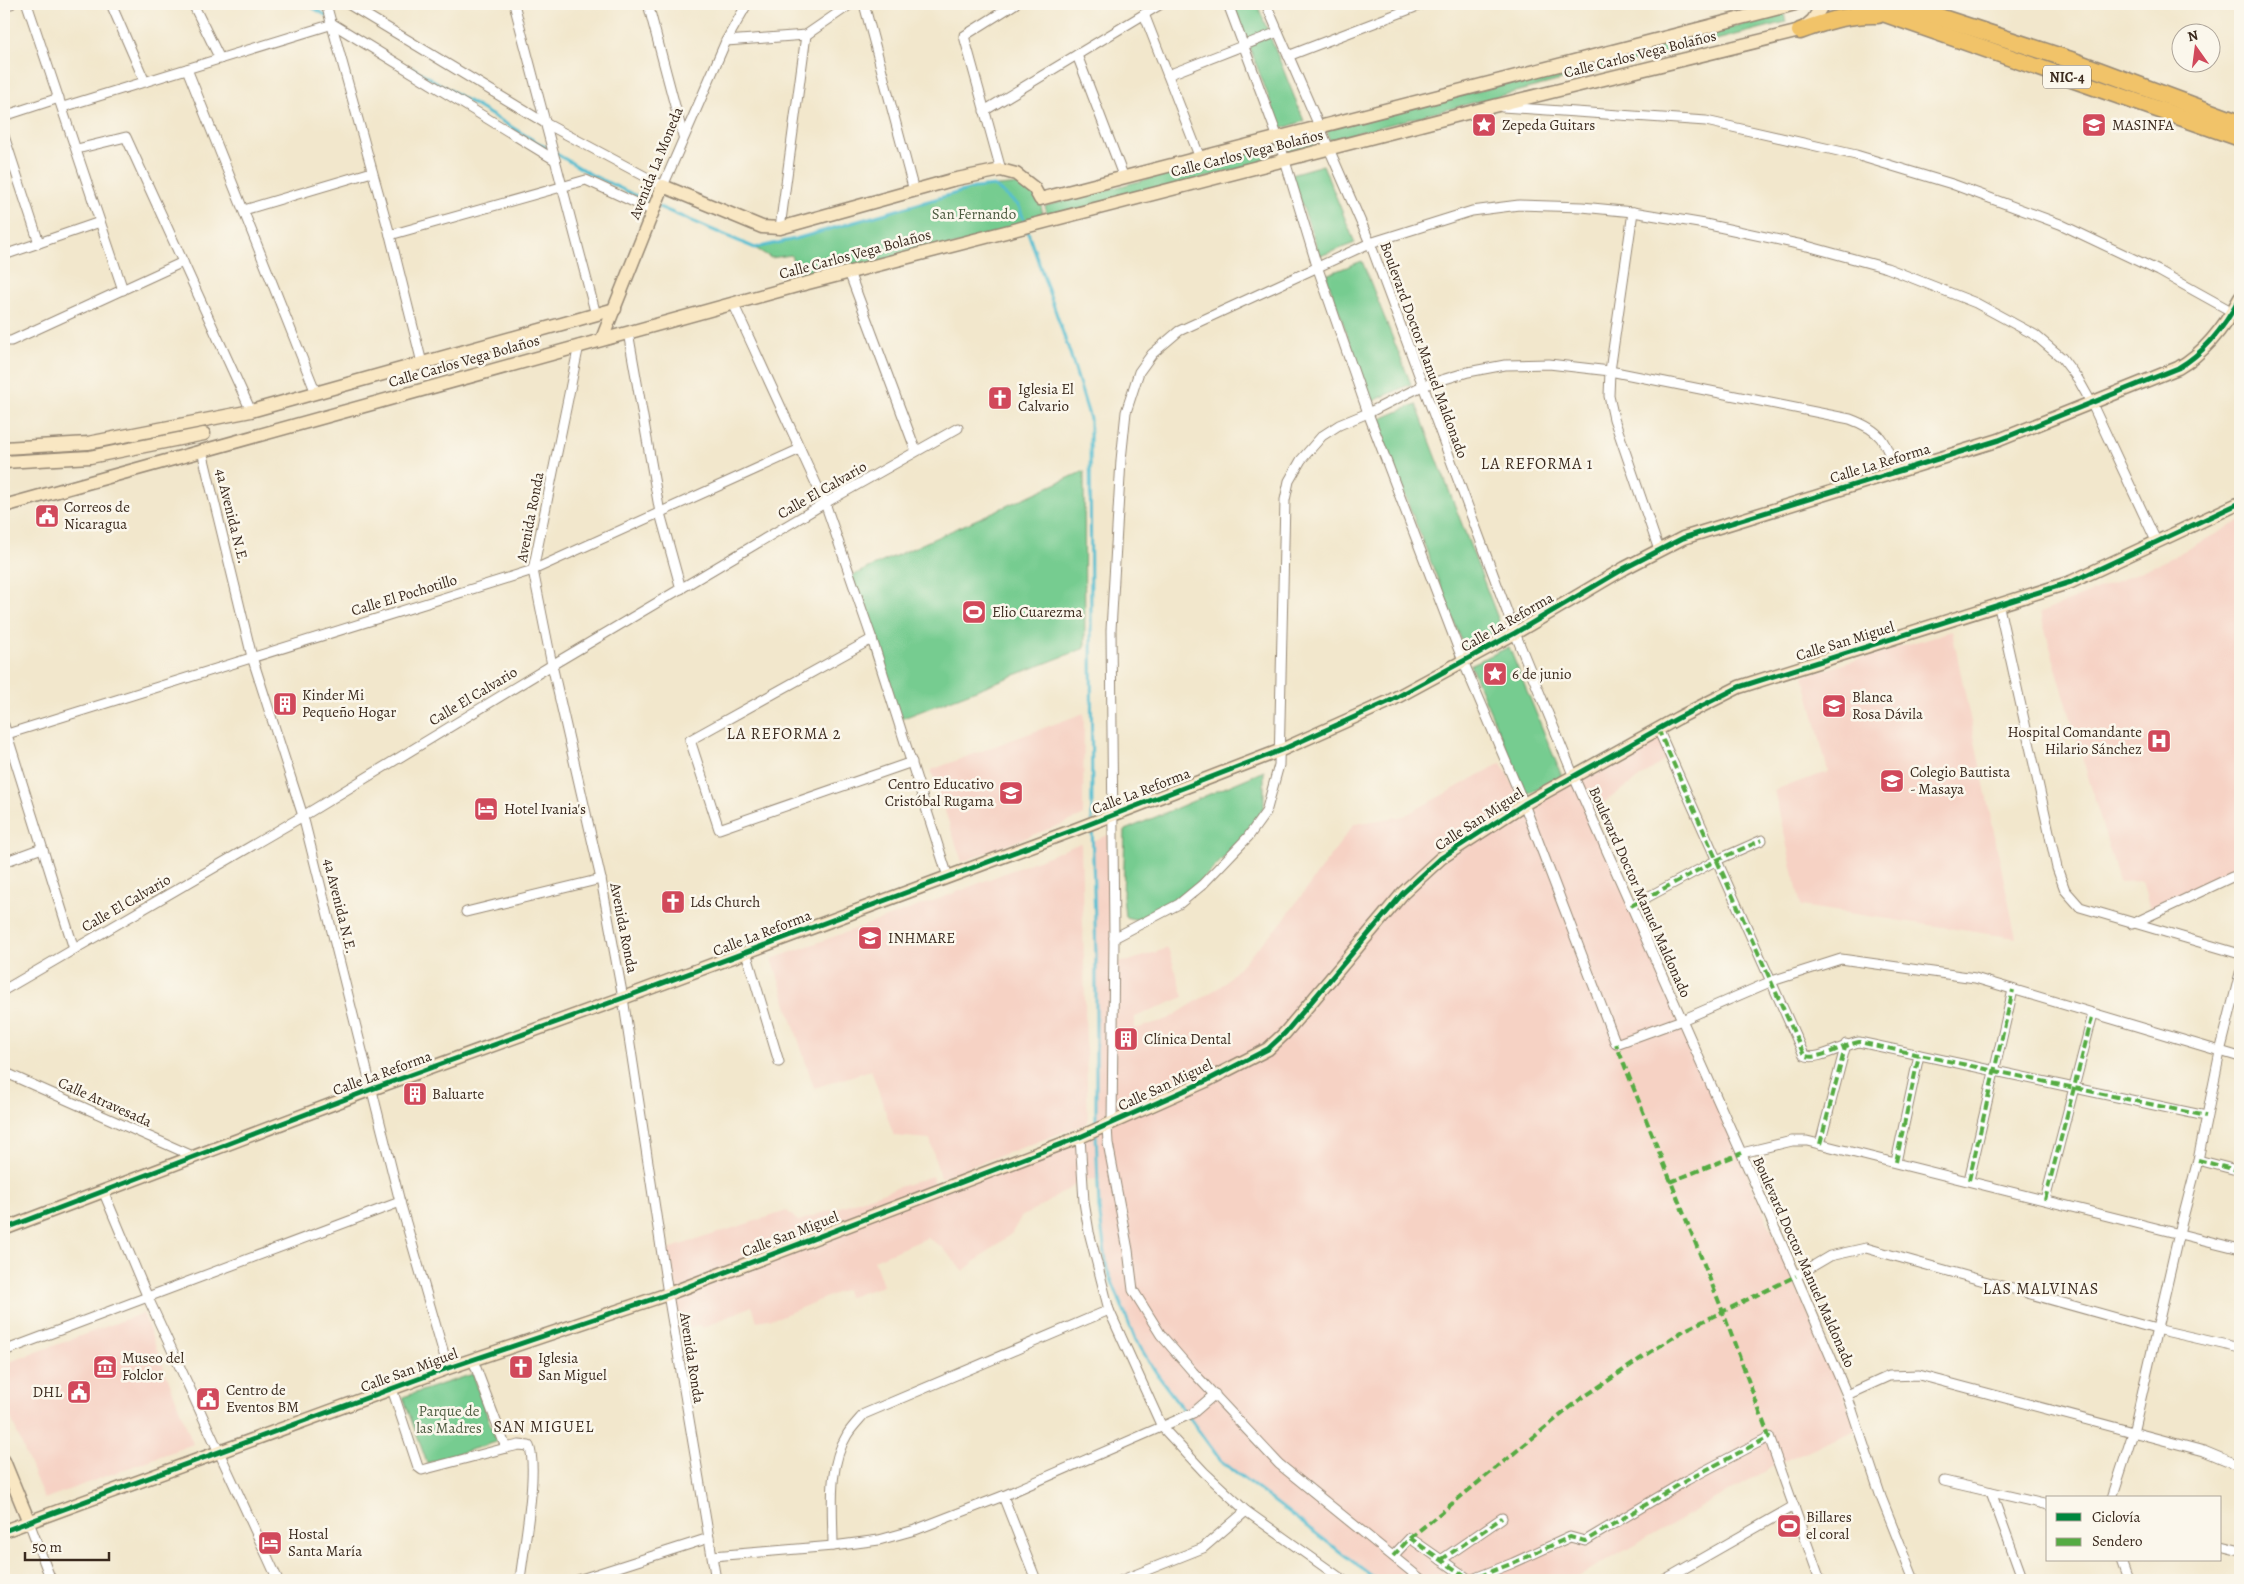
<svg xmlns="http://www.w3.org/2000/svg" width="2244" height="1584" font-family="Alegreya,serif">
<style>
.built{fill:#f6d2c4}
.green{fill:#76cc90;stroke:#587b57}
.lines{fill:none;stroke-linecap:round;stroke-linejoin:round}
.stream{stroke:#55bed1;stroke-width:3}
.street-casing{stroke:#968875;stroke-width:11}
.secondary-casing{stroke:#968875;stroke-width:15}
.highway-casing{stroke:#968875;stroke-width:19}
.street{stroke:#fff;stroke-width:9}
.secondary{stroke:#f9e7c3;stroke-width:12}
.highway{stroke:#f1c369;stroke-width:16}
.quiet{stroke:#55ab43;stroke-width:4;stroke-dasharray:8 4;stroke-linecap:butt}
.cycleway-casing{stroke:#fbf7ec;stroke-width:8}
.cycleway{stroke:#00873e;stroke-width:5}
.labels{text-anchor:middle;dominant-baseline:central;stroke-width:5;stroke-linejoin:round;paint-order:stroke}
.shield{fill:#fbf7ec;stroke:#75685c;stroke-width:1}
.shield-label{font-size:14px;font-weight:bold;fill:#3b2a1e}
.street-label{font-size:15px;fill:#3b2a1e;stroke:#fbf7ec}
.poi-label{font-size:15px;fill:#3b2a1e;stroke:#fbf7ec;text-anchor:start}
.park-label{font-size:15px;fill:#4d5b40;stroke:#fbf7ec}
.neighbourhood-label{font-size:16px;letter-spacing:1px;fill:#3b2a1e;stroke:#fbf7ec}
</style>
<rect width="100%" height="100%" fill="#fbf7ec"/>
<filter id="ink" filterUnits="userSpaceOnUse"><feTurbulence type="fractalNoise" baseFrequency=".02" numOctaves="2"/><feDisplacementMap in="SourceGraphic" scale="10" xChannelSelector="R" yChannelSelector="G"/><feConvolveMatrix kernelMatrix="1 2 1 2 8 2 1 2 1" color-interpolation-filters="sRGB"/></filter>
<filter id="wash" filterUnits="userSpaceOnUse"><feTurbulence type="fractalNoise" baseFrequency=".0096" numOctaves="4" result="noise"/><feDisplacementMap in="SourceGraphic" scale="20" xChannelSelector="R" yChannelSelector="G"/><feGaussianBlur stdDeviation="1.12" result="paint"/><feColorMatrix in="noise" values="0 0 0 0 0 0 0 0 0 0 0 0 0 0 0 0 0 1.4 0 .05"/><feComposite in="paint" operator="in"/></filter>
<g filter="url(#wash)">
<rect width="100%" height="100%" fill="#f2e7cc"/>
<g class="built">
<path d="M2240 521V870L2150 910 2142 881 2119 882 2040 613 2163 562Z"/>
<path d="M1952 631 2016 938 1801 906 1774 790 1828 772 1804 676Z"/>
<path d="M1084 713 1083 816 962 862 931 770Z"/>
<path d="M1658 729 1671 756 1590 812 1858 1429 1779 1463 1573 1580H1377L1221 1461 1157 1374 1135 1339 1107 1269 1099 1208 1098 1179 1083 1180 1036 1209 1021 1217 1012 1233 963 1271 942 1247 927 1238 874 1260 883 1286 848 1297 846 1289 779 1317 757 1321 752 1306 702 1328 700 1325 674 1334 662 1253 677 1246 787 1211 798 1221 932 1176 936 1191 1095 1130 1093 841 1113 833 1114 963 1129 961 1168 948 1184 997 1135 1017V1029L1168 1019 1221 986 1282 922 1354 824 1404 816 1501 763 1524 804Z"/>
<path d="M1081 843 1088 1123 940 1178 930 1139 894 1136 871 1070 814 1088 772 959 944 897Z"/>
<path d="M143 1313 193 1444 44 1499 4 1401V1364Z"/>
</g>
<g class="green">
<path d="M1233 4H1257L1304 121 1281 129Z"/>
<path d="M1784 14 1786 22 1329 140 1327 129Z"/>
<path d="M1311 137 1315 146 1289 152 1286 144Z"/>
<path d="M1265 148 1268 161 1048 219 1045 206Z"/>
<path d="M1323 165 1355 243 1320 256 1291 174Z"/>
<path d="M1021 184 1040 199 1044 222 800 285 791 255 771 258 755 248 795 239 974 188Z"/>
<path d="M1362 261 1411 384 1371 402 1326 275Z"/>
<path d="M1416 404 1502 629 1464 647 1376 421Z"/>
<path d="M1084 471 1085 648 898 720 851 576Z"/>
<path d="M1509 647 1563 779 1526 794 1470 665Z"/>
<path d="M1264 771V807L1240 841 1200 882 1156 912 1139 920 1125 917 1123 897 1125 830Z"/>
<path d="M473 1374 496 1442 427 1463 403 1397Z"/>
</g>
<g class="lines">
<g class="stream">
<path d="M306 4 327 16"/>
<path d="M413 68 550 150"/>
<path d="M555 153 592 175 654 204"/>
<path d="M659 207 755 248 795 239 974 188 994 186 1019 206 1025 223"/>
<path d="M1027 229 1070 353 1090 419 1092 820"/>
<path d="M1092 826 1096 953V1125"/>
<path d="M1096 1134 1099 1208 1107 1269 1135 1339 1157 1374 1221 1461 1377 1580"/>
</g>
</g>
</g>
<g filter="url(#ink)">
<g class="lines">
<defs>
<g id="street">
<path d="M27 4 123 290"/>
<path d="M111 4 145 82"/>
<path d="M193 4 220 59"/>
<path d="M326 4 390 235 422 363"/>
<path d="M348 4 545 123 663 186 726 41 747 4"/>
<path d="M514 4 596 315"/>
<path d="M648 4 683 136"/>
<path d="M864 4 914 191"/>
<path d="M1228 4 1278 138 1317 266 1368 413 1463 661 1524 804 1616 1044 1682 1020 1772 981 1841 959 1975 978 2240 1057"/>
<path d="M1266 4 1370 243 1515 633 1574 777 1796 1276 1847 1395 1881 1497 1914 1580"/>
<path d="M4 6 11 4"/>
<path d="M1144 14 1200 158"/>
<path d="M726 41 806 35 851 4"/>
<path d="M1077 55 1124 178"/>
<path d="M1288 56 1423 4"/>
<path d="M187 69 316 393"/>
<path d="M1168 75 1278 32"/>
<path d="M63 107 333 24 555 160"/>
<path d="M1502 107 1706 121 1856 155 1952 184 2060 224 2159 271 2240 316"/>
<path d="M984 111 1161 4"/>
<path d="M4 116 59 98"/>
<path d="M4 136 39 243"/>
<path d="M77 149 126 137 251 411"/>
<path d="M1001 170 964 36 1015 4"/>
<path d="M244 210 372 172"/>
<path d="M1633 212 1610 371 1609 396 1614 419 1659 550"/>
<path d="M780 228 806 35"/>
<path d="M390 235 586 180 653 211"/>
<path d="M4 255 100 222"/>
<path d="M849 272 916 451"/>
<path d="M733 303 825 503 872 639 948 877"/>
<path d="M628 332 660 513 681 589"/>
<path d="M4 339 6 341H11L183 262"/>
<path d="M579 345 533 570 552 665 601 879 623 998 668 1294 716 1580"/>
<path d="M202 451 252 657 303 816 400 1202 448 1368"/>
<path d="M1999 607 2057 868 2065 890 2080 907 2240 954"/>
<path d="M872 639 690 740 719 829 912 762"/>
<path d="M4 725 74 949"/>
<path d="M1658 729 1804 1055C1816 1062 1843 1045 1859 1042L2206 1116"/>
<path d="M4 735 533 570 800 449"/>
<path d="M4 862 42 848"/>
<path d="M1631 906 1717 860 1762 840"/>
<path d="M466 912 601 879"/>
<path d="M2132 924 2232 877 2240 876"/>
<path d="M1114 938 1179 904 1202 885 1248 837 1266 812 1279 765 1285 500 1289 481 1301 460 1322 436 1339 425 1368 413 1422 386 1468 372 1505 365 1549 364 1610 371 1850 419C1882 431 1885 440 1895 472"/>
<path d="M746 952 779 1062"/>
<path d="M4 990 303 816 552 665 825 503 958 428"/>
<path d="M4 1072 195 1157"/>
<path d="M1112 1124 1114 938 1111 630 1121 460 1126 412 1139 372 1152 354 1179 331 1370 243 1472 211 1519 205 1582 207 1633 212 1705 224 1807 246 1887 268 1976 303 2035 335 2062 358 2078 379 2092 404 2157 543"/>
<path d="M1107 1126 1108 1143 1128 1250 1133 1290 1161 1335 1193 1372 1279 1464 1422 1580"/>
<path d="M1080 1137 1084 1202 1089 1232 1109 1310 1162 1427 1204 1472 1246 1511 1343 1580"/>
<path d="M1820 1144 1846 1044"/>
<path d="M1742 1153 1792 1141H1807L2240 1249"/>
<path d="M2198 1160 2240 1171"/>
<path d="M1896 1162 1919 1055"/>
<path d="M1969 1180 2013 990"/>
<path d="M104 1193 148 1298 278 1580"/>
<path d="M2045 1200 2093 1014"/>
<path d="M1796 1276 1830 1256 1866 1248 2156 1329 2240 1348"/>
<path d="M4 1351 400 1202"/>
<path d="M473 1360 506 1448"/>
<path d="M392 1389 418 1467 422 1470 506 1448 519 1445 529 1446C539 1467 523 1552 520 1580"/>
<path d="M1847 1395 1889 1376 1919 1375 2204 1451 2240 1466"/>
<path d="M1944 1481 2048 1505"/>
<path d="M1991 1492 2023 1580"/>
<path d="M1003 1496 1036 1580"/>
<path d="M2112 1498 2133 1433 2179 1233 2198 1160 2220 1052 2240 973"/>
<path d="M29 1522 51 1580"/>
<path d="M2220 1545 2240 1550"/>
<path d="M833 1546C833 1510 827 1468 847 1435 851 1428 858 1421 864 1414L1109 1310"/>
<path d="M713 1556 833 1546 879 1540 915 1530 1003 1496 1168 1424 1193 1413 1215 1394"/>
<path d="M1393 1556 1410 1538 1470 1580 1513 1563 1570 1537 1585 1541 1687 1480 1769 1437 1820 1580"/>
<path d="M1441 1560 1502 1518"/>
<path d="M2121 1560 2128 1580"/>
<path d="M578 1580 709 1538"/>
<path d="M1122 1580 1203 1548 1246 1511"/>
<path d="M1664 1580 1794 1506"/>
</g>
<g id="secondary">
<path d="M602 339 663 186 762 227 780 228 952 180 1001 170 1016 174 1034 188 1040 199 1795 4"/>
<path d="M4 448 88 443 251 411 615 309"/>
<path d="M4 462 90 457 204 434"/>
<path d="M4 506 800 285 1494 106 1800 31 1813 20 1823 4"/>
<path d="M4 1229 372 1089 623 998 1074 830 1279 751 1388 702 1515 633 1625 568 1683 538 1999 440 2178 368C2206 352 2225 326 2240 298"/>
<path d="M4 1461 29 1522"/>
<path d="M4 1531 448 1368 668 1294 1080 1137 1206 1081 1268 1049 1285 1033 1403 893 1441 858 1524 804 1678 718 1739 687 2071 582 2240 503"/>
</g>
<g id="highway">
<path d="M1857 4 2240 138"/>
<path d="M1900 4 2074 61 2240 123"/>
<path d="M1800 31C1828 21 1847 14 1878 15"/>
</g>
</defs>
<use href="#street" class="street-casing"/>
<use href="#secondary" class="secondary-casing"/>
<use href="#highway" class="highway-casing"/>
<use href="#street" class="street"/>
<use href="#secondary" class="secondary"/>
<use href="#highway" class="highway"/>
<g class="quiet">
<path d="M1658 729 1804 1055C1816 1062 1843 1045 1859 1042L2206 1116"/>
<path d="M1631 906 1717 860 1762 840"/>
<path d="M1820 1144 1846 1044"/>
<path d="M2198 1160 2240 1171"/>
<path d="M1896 1162 1919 1055"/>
<path d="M1969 1180 2013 990"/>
<path d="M1670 1182 1742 1153"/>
<path d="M2045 1200 2093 1014"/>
<path d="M1410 1538 1578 1401 1640 1359 1683 1331 1796 1276"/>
<path d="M1393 1556 1410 1538 1470 1580 1513 1563 1570 1537 1585 1541 1687 1480 1769 1437 1723 1312 1616 1044"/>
<path d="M1441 1560 1502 1518"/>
</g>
<defs>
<g id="cycleway">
<path d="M4 1229 372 1089 623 998 1074 830 1279 751 1388 702 1515 633 1625 568 1683 538 1999 440 2178 368C2206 352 2225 326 2240 298"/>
<path d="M4 1531 448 1368 668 1294 1080 1137 1206 1081 1268 1049 1285 1033 1403 893 1441 858 1524 804 1678 718 1739 687 2071 582 2240 503"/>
</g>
</defs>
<use href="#cycleway" class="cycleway-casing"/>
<use href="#cycleway" class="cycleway"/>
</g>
</g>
<defs>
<symbol id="sight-square" viewBox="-11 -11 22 22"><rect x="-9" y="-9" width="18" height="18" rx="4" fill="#d1495b" stroke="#fbf7ec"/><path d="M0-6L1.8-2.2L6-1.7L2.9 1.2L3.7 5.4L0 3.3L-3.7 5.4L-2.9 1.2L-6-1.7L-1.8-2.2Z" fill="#fff"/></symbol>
<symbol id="school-square" viewBox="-11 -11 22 22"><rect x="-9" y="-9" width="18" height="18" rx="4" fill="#d1495b" stroke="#fbf7ec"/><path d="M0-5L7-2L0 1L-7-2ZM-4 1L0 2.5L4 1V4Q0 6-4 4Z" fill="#fff"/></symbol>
<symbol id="church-square" viewBox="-11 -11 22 22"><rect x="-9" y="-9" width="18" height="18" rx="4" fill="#d1495b" stroke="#fbf7ec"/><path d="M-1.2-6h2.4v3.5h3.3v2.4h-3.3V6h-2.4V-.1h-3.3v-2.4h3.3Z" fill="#fff"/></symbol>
<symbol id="civic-square" viewBox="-11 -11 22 22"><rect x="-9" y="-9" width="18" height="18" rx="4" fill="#d1495b" stroke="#fbf7ec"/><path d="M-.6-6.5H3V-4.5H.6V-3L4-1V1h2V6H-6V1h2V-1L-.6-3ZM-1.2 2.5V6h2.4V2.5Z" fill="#fff"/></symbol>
<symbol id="stadium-square" viewBox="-11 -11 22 22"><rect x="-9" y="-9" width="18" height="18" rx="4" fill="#d1495b" stroke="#fbf7ec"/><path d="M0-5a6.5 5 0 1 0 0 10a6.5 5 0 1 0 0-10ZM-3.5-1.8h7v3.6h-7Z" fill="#fff"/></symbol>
<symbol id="building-square" viewBox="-11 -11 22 22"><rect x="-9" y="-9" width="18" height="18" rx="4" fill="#d1495b" stroke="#fbf7ec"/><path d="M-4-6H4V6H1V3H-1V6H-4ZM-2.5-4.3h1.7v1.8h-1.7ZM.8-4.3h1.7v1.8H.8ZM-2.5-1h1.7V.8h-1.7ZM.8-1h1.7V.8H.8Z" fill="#fff"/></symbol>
<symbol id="university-square" viewBox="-11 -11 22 22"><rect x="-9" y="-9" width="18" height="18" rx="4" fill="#d1495b" stroke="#fbf7ec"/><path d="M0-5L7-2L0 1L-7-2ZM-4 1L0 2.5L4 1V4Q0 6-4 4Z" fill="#fff"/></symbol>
<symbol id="hospital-square" viewBox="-11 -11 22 22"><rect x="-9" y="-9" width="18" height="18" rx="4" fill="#d1495b" stroke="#fbf7ec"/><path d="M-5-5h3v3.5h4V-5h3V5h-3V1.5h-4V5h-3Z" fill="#fff"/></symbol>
<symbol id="hotel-square" viewBox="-11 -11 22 22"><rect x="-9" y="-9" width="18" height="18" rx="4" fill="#d1495b" stroke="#fbf7ec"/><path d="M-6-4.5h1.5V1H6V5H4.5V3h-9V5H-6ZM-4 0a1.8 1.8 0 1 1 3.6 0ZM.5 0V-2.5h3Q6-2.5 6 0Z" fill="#fff"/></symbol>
<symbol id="museum-square" viewBox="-11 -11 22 22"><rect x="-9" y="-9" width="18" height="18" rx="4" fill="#d1495b" stroke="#fbf7ec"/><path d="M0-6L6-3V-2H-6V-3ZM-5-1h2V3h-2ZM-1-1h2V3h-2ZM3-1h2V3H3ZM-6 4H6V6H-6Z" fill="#fff"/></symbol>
</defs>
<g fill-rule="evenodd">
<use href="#sight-square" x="1470" y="111" width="28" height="28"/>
<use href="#school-square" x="2080" y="111" width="28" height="28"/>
<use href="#church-square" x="986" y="384" width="28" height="28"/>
<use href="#civic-square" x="33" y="502" width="28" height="28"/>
<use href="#stadium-square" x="960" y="598" width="28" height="28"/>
<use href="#sight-square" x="1481" y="660" width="28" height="28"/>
<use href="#building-square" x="271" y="690" width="28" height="28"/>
<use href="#university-square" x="1820" y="692" width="28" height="28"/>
<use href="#hospital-square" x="2145" y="727" width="28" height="28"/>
<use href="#school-square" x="1878" y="767" width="28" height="28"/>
<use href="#school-square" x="997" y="779" width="28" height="28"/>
<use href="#hotel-square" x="472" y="795" width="28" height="28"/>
<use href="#church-square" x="659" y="888" width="28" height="28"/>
<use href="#school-square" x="856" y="924" width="28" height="28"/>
<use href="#building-square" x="1112" y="1025" width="28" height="28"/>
<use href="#building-square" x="401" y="1080" width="28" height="28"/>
<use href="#museum-square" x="91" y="1353" width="28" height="28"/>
<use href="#church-square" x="507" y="1353" width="28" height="28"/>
<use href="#civic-square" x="65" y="1378" width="28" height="28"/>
<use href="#civic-square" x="194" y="1385" width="28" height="28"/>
<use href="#stadium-square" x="1775" y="1512" width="28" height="28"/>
<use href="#hotel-square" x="256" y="1529" width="28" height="28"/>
</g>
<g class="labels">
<rect class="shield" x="2043" y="65.5" width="48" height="23" rx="4"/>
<g class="shield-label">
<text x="2067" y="77">NIC-4</text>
</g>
<g class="street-label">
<text transform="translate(1640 54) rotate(-14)">Calle Carlos Vega Bolaños</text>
<text transform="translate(1247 153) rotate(-14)">Calle Carlos Vega Bolaños</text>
<text transform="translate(656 163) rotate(-68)">Avenida La Moneda</text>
<text transform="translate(855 254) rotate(-15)">Calle Carlos Vega Bolaños</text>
<text transform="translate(1424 350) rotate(70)">Boulevard Doctor Manuel Maldonado</text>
<text transform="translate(464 361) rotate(-16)">Calle Carlos Vega Bolaños</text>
<text transform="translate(1880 463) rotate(-17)">Calle La Reforma</text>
<text transform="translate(822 490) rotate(-30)">Calle El Calvario</text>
<text transform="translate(232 516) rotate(76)">4a Avenida N.E.</text>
<text transform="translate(530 517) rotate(-79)">Avenida Ronda</text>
<text transform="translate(404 595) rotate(-17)">Calle El Pochotillo</text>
<text transform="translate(1507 622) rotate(-30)">Calle La Reforma</text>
<text transform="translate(1845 641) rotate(-17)">Calle San Miguel</text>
<text transform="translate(473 696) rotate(-31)">Calle El Calvario</text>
<text transform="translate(1141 791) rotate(-21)">Calle La Reforma</text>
<text transform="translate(1479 819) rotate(-33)">Calle San Miguel</text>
<text transform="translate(1640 892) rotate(66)">Boulevard Doctor Manuel Maldonado</text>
<text transform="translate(126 903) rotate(-30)">Calle El Calvario</text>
<text transform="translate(340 906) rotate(76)">4a Avenida N.E.</text>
<text transform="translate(624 928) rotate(79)">Avenida Ronda</text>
<text transform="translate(762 933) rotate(-21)">Calle La Reforma</text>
<text transform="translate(382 1073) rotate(-20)">Calle La Reforma</text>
<text transform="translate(1165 1085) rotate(-25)">Calle San Miguel</text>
<text transform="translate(105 1102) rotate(24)">Calle Atravesada</text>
<text transform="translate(790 1234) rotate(-21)">Calle San Miguel</text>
<text transform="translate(1804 1262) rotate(66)">Boulevard Doctor Manuel Maldonado</text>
<text transform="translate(692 1358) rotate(81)">Avenida Ronda</text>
<text transform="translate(409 1370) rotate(-20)">Calle San Miguel</text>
</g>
<g class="poi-label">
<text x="1502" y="125">Zepeda Guitars</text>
<text x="2112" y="125">MASINFA</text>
<text x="1018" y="389">Iglesia El<tspan x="1018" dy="17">Calvario</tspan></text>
<text x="64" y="507">Correos de<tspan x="64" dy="17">Nicaragua</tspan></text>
<text x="992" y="612">Elio Cuarezma</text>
<text x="1512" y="674">6 de junio</text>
<text x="302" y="695">Kinder Mi<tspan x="302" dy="17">Pequeño Hogar</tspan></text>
<text x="1852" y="697">Blanca<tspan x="1852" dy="17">Rosa Dávila</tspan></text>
<text x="2142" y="732" text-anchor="end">Hospital Comandante<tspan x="2142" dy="17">Hilario Sánchez</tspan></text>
<text x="1910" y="772">Colegio Bautista<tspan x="1910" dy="17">- Masaya</tspan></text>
<text x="994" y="784" text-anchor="end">Centro Educativo<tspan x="994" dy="17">Cristóbal Rugama</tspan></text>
<text x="504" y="809">Hotel Ivania's</text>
<text x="690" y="902">Lds Church</text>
<text x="888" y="938">INHMARE</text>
<text x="1144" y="1039">Clínica Dental</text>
<text x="432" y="1094">Baluarte</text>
<text x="122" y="1358">Museo del<tspan x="122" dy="17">Folclor</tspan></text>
<text x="538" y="1358">Iglesia<tspan x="538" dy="17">San Miguel</tspan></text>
<text x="226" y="1390">Centro de<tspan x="226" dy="17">Eventos BM</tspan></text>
<text x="62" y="1392" text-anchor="end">DHL</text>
<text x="1806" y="1517">Billares<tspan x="1806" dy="17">el coral</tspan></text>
<text x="288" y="1534">Hostal<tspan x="288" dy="17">Santa María</tspan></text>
</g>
<g class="park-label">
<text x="974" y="214">San Fernando</text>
<text x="449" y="1411">Parque de<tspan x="449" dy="17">las Madres</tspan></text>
</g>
<g class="neighbourhood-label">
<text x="1537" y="464">LA REFORMA 1</text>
<text x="784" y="734">LA REFORMA 2</text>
<text x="2041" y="1289">LAS MALVINAS</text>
<text x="544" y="1427">SAN MIGUEL</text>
</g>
</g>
<rect width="2244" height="1584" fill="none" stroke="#fbf7ec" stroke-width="20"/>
<rect x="2046" y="1496" width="175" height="65" fill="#fbf7ec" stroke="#aea59a"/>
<rect x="2056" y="1513" width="25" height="8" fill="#00873e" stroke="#aea59a"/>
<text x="2092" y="1522" font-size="15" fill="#3b2a1e">Ciclovía</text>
<rect x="2056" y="1538" width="25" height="8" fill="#55ab43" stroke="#aea59a"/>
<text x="2092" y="1546" font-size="15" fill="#3b2a1e">Sendero</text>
<g transform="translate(2196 48) rotate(346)"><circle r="24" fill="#fbf7ec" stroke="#aea59a"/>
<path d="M0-4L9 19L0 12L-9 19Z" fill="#d1495b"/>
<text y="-8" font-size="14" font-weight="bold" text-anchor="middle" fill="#3b2a1e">N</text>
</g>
<path d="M25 1552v8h84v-8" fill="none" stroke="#3b2a1e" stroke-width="2.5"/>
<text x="32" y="1552" font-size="15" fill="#3b2a1e" stroke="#fbf7ec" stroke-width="4" paint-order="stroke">50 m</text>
</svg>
